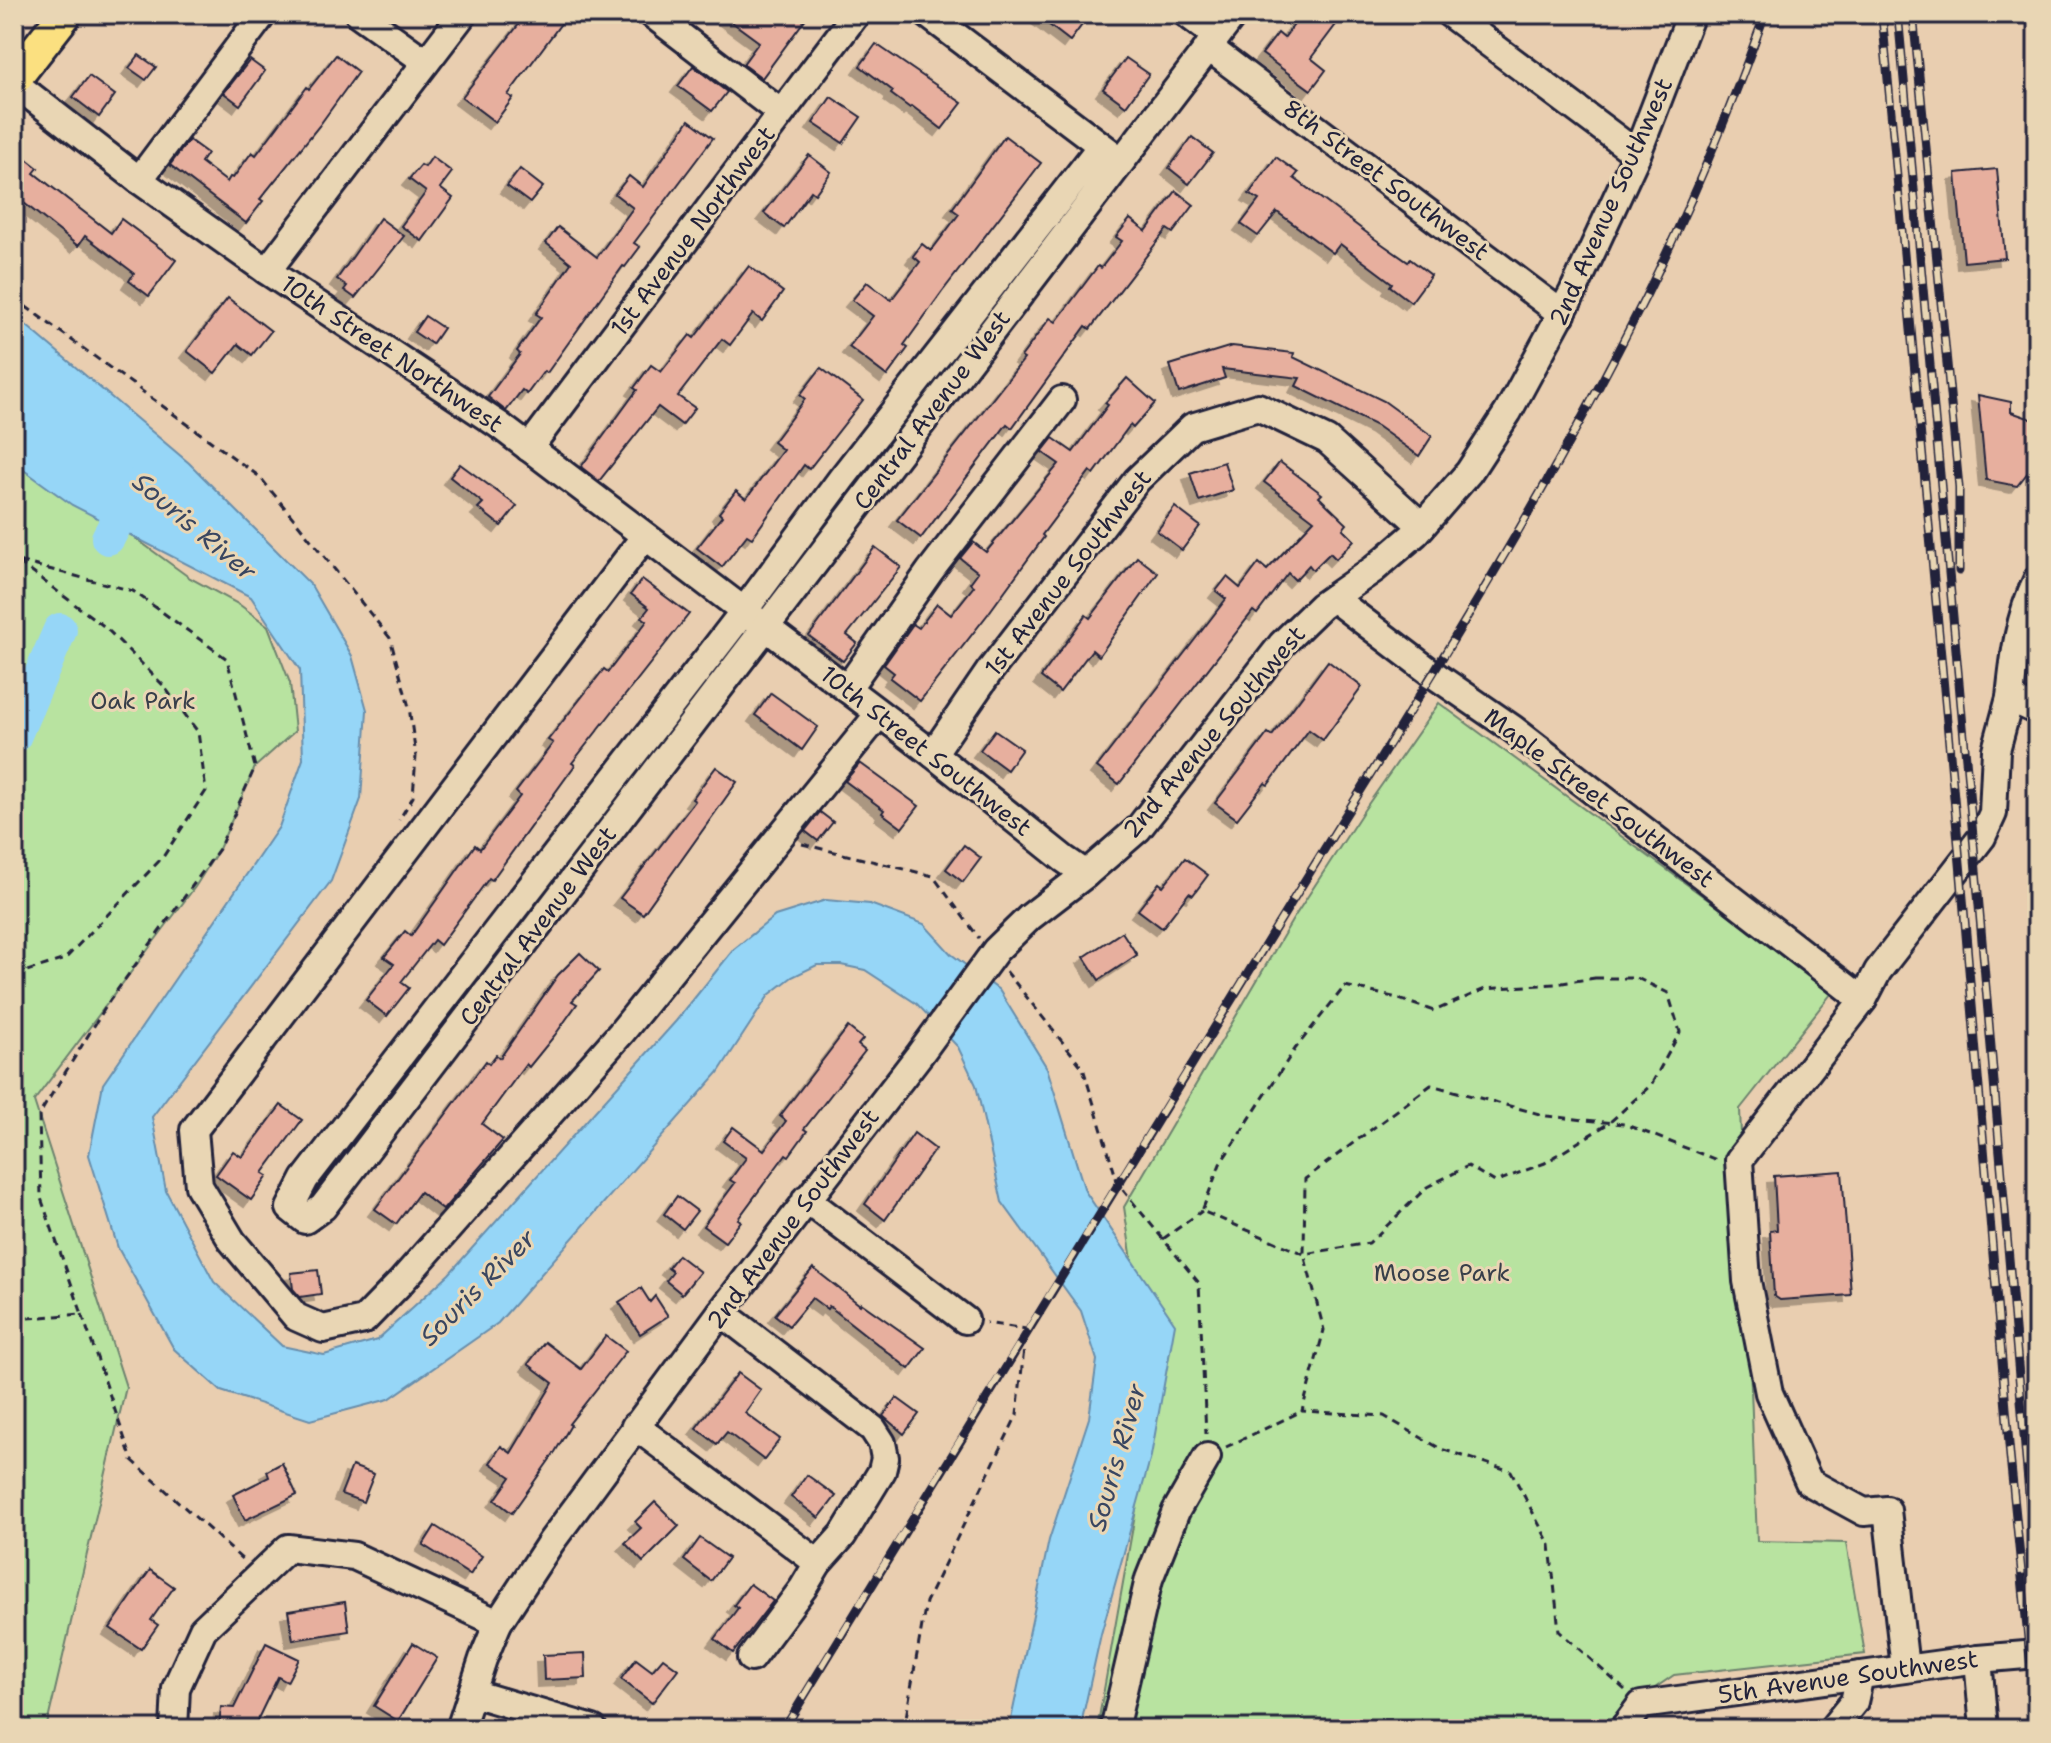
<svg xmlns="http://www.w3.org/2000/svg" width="2051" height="1743" font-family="'Shantell Sans',sans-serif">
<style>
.green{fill:#b8e3a0;stroke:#6d826e;stroke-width:2}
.water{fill:#96d6f7;stroke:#688eac;stroke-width:2}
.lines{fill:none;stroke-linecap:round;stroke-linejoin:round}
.river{stroke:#96d6f7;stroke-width:34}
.building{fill:#e7af9e;stroke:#22223b;stroke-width:2;filter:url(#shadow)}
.minor-casing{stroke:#22223b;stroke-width:32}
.major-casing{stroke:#22223b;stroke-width:38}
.path{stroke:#22223b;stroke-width:3;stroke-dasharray:8 6;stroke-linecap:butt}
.minor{stroke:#e9d6b4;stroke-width:26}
.major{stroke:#fbe080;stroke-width:32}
.rail-casing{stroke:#22223b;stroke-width:9}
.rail{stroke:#e9d6b4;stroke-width:6;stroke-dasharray:18;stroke-linecap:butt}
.labels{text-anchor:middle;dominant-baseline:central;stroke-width:6;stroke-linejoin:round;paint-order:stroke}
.street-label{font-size:24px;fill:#22223b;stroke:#e9d6b4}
.park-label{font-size:24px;fill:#383f4a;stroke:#e9d6b4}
.water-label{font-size:26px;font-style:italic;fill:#394661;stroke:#e9d6b4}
</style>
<defs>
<filter id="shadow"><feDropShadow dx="-7" dy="7" stdDeviation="0" flood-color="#0004"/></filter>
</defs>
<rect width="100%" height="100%" fill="#e9ceb0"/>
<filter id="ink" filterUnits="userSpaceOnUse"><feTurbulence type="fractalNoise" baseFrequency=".0125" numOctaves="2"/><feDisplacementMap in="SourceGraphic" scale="16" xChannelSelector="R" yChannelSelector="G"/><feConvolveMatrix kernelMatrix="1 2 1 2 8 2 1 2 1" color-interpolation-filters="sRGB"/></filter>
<g filter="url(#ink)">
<g class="green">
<path d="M14 450 190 578 240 605 268 626 290 683 295 731 255 767 219 849 195 887 34 1101 126 1387 46 1729H14Z"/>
<path d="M1439 703 1722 910 1831 994 1740 1109 1757 1541 1846 1543 1865 1654 1674 1675 1595 1729H1097L1154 1408 1124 1207 1293 919 1364 810Z"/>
</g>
<path class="water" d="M14 315 189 463 311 585 352 656 367 710 361 799 331 881 152 1117 166 1191 214 1282 282 1346 324 1355 377 1340 449 1274 676 1021 734 949 775 916 826 900 870 904 924 924 951 954 999 990 1047 1068 1085 1191 1175 1324 1151 1456 1101 1634 1080 1729H1009L1049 1540 1089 1418 1097 1360 1081 1311 1002 1202 976 1085 958 1047 917 1004 865 970 841 965H817L792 977 769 995 718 1073 498 1323 389 1399 310 1420 221 1391 174 1349 118 1248 89 1155 103 1084 279 827 303 759 300 670 251 597 72 505 14 463Z"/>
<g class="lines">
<g class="river">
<path d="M108 538 136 486"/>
<path d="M14 737 60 630"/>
</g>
</g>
<g class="building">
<path d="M527 14H568L508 95 513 98 495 122 462 97Z"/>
<path d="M721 14H809L762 78 743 64 759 42Z"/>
<path d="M1035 14H1090L1070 41Z"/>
<path d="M1302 14H1344L1311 58 1326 70 1311 90 1262 54 1278 33 1284 38Z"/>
<path d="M876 44 962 103 942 129 912 106 910 108 891 94 893 91 860 66Z"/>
<path d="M139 55 156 67 146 80 129 68Z"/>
<path d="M336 55 358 72 319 126 260 199 263 201 246 223 170 165 189 140 207 153 201 162 227 182 230 177 233 178 252 152 256 155 307 87 309 89Z"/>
<path d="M1126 58 1149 74 1126 106 1103 89Z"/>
<path d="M250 60 265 71 240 105 224 93Z"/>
<path d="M693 66 727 92 712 111 678 86Z"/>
<path d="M89 76 115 95 99 117 73 97Z"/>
<path d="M831 97 861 117 843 143 813 123Z"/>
<path d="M689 120 713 138 634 243 640 247 625 267 623 266 547 373 544 371 527 394 522 390 506 411 488 397 520 354 517 351 541 317 536 314 571 263 546 243 558 227 597 257 633 208 615 194 629 176 643 187Z"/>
<path d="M1005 136 1041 163 942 292 904 345 908 348 887 376 849 347 873 316 852 300 867 282 891 300 920 262 913 256 922 244 931 251 959 214 952 209Z"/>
<path d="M1192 137 1213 153 1189 184 1169 168Z"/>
<path d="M14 149 38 168 34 173 111 233 121 219 176 260 149 296 129 281 134 273 85 236 78 246 14 195Z"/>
<path d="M809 155 831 172 815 194 811 191 784 228 764 213Z"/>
<path d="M432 157 452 172 440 188 453 198 422 241 401 226 426 192 409 179 421 165 425 167Z"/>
<path d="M1276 157 1298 173 1294 178 1375 239 1408 262 1410 259 1431 275 1411 302 1390 286 1392 283 1340 244 1333 253 1277 212 1258 236 1241 224 1259 200 1249 194Z"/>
<path d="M520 169 543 187 530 203 507 186Z"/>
<path d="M1997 169 2005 258 1964 262 1956 173Z"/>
<path d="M1176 191 1194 205 1173 233 1167 229 1090 329 1086 326 1012 428 1007 424 921 538 897 520 1024 359 1021 357 1050 318 1056 322 1098 266 1101 268 1122 241 1116 237 1130 219 1146 231Z"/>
<path d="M380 218 404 236 355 298 344 290 347 286 337 279Z"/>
<path d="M749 266 783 292 762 321 753 314 730 345 722 339 678 396 695 408 682 425 658 407 599 481 581 467 637 390 634 388 651 365 661 372 690 335 694 338Z"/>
<path d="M228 298 271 331 252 355 238 344 215 373 187 351Z"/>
<path d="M425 316 443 328 432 344 414 332Z"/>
<path d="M1232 346 1294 353 1293 357 1384 401 1432 436 1419 456 1377 426 1296 386 1300 378 1222 369 1225 378 1179 393 1170 365Z"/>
<path d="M821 368 863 400 809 469 804 465 752 538 747 535 722 567 697 548 722 516 719 513 736 491 746 499 783 450 773 442 805 399 800 395Z"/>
<path d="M1127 378 1155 403 1133 428 1130 425 1094 474 1090 471 1042 535 1044 537 988 614 920 701 890 678 894 673 884 665 913 624 919 628 937 604 951 615 974 586 970 583 978 572 960 558 973 542 986 552 1059 464 1042 452 1053 438 1073 452 1108 405 1105 403Z"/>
<path d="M1978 395 2011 402V412L2037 421V461L2017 486 1986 480Z"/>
<path d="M1224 462 1233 490 1199 501 1190 473Z"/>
<path d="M1280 462 1322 494 1319 497 1347 524 1343 529 1354 540 1336 559 1330 553 1313 570 1309 565 1295 580 1288 573 1257 614 1253 611 1119 784 1097 767 1226 599 1216 591 1227 577 1240 588 1259 563 1267 570 1314 520 1264 482Z"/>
<path d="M460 464 517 506 501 526 478 508 483 503 450 477Z"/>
<path d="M1175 507 1200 526 1182 550 1157 531Z"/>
<path d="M875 547 901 567 847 635 857 643 843 661 809 636Z"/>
<path d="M1137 557 1158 573 1099 656 1092 650 1060 692 1041 677 1086 615 1090 618Z"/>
<path d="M642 579 689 614 572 763 575 765 492 880 489 878 440 945 434 940 401 982 409 988 387 1016 366 1000 394 964 384 957 405 931 411 936 475 845 480 849 520 796 516 792 553 743 548 740 604 669 608 672 647 621 642 617 649 608 631 594Z"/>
<path d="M1328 661 1362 687 1323 740 1309 730 1268 785 1265 783 1237 819 1215 803 1268 733 1272 736Z"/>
<path d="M771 693 818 727 802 750 755 715Z"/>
<path d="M995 730 1022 749 1007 770 980 750Z"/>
<path d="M860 763 919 806 902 828 882 813 884 810 845 781Z"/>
<path d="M716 767 737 782 643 914 620 898 695 801 692 799Z"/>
<path d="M820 812 833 822 818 841 805 831Z"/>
<path d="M964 845 981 858 963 882 946 869Z"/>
<path d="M1185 858 1208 875 1193 895 1189 893 1162 928 1138 910 1159 883 1163 886Z"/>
<path d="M1122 932 1137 955 1099 980 1084 957Z"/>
<path d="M580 953 599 971 572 1001 577 1004 555 1035 529 1067 526 1064 482 1124 503 1140 443 1210 420 1192 396 1224 375 1209 486 1061 489 1064 496 1055 500 1058 558 975Z"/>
<path d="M848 1027 863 1039 858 1045 865 1051 804 1129 807 1131 789 1156 786 1154 738 1219 741 1221 725 1242 703 1226 735 1183 730 1180 746 1158 723 1141 733 1127 764 1150 786 1121 780 1116Z"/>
<path d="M281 1105 302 1120 263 1173 268 1176 251 1200 216 1175 233 1151 242 1157Z"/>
<path d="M914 1133 935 1149 885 1220 865 1204Z"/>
<path d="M1842 1171 1851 1295 1780 1300 1774 1296 1770 1231 1777 1230 1774 1176Z"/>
<path d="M677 1196 697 1211 683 1229 664 1214Z"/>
<path d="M678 1255 700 1272 682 1294 666 1281 673 1272 668 1268Z"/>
<path d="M813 1268 860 1305 861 1303 925 1348 909 1369 829 1306 827 1309 812 1298 789 1326 775 1315Z"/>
<path d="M318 1270 321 1294 300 1297 293 1289 291 1273Z"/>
<path d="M641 1288 650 1302 655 1296 668 1316 640 1334 619 1302Z"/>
<path d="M606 1336 626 1351 569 1424 571 1425 555 1452 512 1513 495 1500 511 1477 490 1463 501 1446 511 1453 553 1383 528 1364 545 1342 581 1369Z"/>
<path d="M738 1373 761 1390 745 1413 780 1439 764 1460 727 1432 717 1444 696 1428Z"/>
<path d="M897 1398 919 1414 904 1434 883 1416Z"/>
<path d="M282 1463 297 1495 245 1520 233 1495 269 1477 267 1471Z"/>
<path d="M352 1466 374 1474 363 1502 341 1494Z"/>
<path d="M807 1475 836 1496 819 1518 791 1497Z"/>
<path d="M655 1502 679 1526 643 1562 625 1543 641 1528 635 1522Z"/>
<path d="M435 1526 482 1556 470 1575 423 1545Z"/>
<path d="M700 1538 728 1558 711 1581 684 1560Z"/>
<path d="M150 1570 174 1587 151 1620 158 1625 141 1649 110 1628Z"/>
<path d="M750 1584 773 1601 733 1653 715 1639 738 1608 734 1605Z"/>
<path d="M345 1602 349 1631 293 1640 288 1611Z"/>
<path d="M266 1643 299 1659 287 1682 278 1677 253 1729H219L221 1707 234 1708Z"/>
<path d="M413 1643 437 1658 398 1721 374 1706Z"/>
<path d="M585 1653 586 1678 544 1680 543 1655Z"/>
<path d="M663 1658 678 1669 652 1703 621 1679 636 1659 652 1671Z"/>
</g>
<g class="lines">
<defs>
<g id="minor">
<path d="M359 14 426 62"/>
<path d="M652 14 781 113"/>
<path d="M927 14 1115 156"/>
<path d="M1187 14 1216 36"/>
<path d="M1450 14 1637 154"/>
<path d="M1208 47 1562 314"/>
<path d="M14 83 139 180 267 271 499 425 933 754 1064 859 1086 874"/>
<path d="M1101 146 842 478 744 611 305 1179 290 1208 305 1220 323 1207 1234 14"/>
<path d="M139 180 263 14"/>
<path d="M267 271 463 14"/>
<path d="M529 448 856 14"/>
<path d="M645 536 194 1130 199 1186 232 1241 296 1317 323 1329 364 1320 400 1283 621 1033 879 714"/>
<path d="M2037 580C2019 617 2014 657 2010 698L2037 711"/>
<path d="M1333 598 1433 674 1513 729 1863 1000"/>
<path d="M847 689 930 571 1062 400"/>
<path d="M933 754 989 672 1137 480 1192 427 1258 407 1327 440 1422 526"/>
<path d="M806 1199 965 1320"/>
<path d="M721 1312 873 1429 882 1443 885 1458 882 1471 843 1535 818 1563 803 1588 751 1658"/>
<path d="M635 1426 818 1563"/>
<path d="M1978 1659 1984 1729"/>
<path d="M1905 1668 1887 1510 1864 1512 1809 1482 1769 1393 1747 1281 1739 1160 1863 1000 1878 971 1982 837 1993 813 1996 750 2010 698"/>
<path d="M472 1693 593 1729"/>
<path d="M174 1729 176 1688 203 1629 288 1548 354 1556 498 1623"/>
<path d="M460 1729 483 1659 498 1623 551 1542 721 1312 920 1054 996 950 1030 917 1086 874 1138 829 1282 644 1321 606 1374 569 1416 533 1469 472 1508 412 1573 292 1637 154 1691 14"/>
<path d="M1114 1729 1149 1579 1176 1511 1207 1457"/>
<path d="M1623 1729 1641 1705 1978 1659 2037 1654"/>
<path d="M1832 1729 1854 1702 1860 1675"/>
</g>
<path id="major" d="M14 79 65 14"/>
</defs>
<use href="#minor" class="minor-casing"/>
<use href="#major" class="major-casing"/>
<g class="path">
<path d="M14 298 260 477 390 638 409 707 416 756 413 797 399 820"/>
<path d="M802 844 933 876 979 938"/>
<path d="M1006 971 1083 1068 1118 1184 1199 1283 1206 1434"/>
<path d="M14 975 65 959 163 857 206 791 198 732 163 685 105 627 17 561"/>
<path d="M1595 978H1637L1668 993 1680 1032 1651 1085 1609 1123 1545 1163 1495 1182 1468 1166 1427 1187 1369 1243 1304 1254 1202 1211 1220 1164 1295 1049 1345 986 1393 997 1434 1011 1485 989 1555 984Z"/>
<path d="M1163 1239 1202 1211"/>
<path d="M82 1314 132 1460 243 1560"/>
<path d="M14 1319 82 1314 41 1198 39 1115 110 1000 219 849 255 767 227 659 133 591 14 560"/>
<path d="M1226 1447 1302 1411"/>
<path d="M1625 1690 1559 1631 1550 1545 1511 1471 1441 1449 1384 1416 1302 1411 1324 1330 1304 1254 1305 1179 1431 1085 1547 1116 1624 1124 1717 1160"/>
<path d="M904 1729 926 1602 1017 1415 1026 1329 986 1323"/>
</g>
<use href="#minor" class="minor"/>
<use href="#major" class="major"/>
<defs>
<g id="rail">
<path d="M1882 14 1960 863 2010 1456 2037 1729"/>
<path d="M1898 14 1974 847 2037 1588"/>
<path d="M1913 14 1959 487V571"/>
<path d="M784 1729C954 1448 1127 1169 1299 890 1419 696 1543 502 1645 298 1691 205 1730 111 1765 14"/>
</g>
</defs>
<use href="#rail" class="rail-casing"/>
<use href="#rail" class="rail"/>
</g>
</g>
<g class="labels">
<g class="street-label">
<text transform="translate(1386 180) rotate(37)">8th Street Southwest</text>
<text transform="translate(1611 202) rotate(-66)">2nd Avenue Southwest</text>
<text transform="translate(693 231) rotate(-53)">1st Avenue Northwest</text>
<text transform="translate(392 354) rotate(34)">10th Street Northwest</text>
<text transform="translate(932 410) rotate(-53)">Central Avenue West</text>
<text transform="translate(1068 573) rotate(-52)">1st Avenue Southwest</text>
<text transform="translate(1214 732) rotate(-50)">2nd Avenue Southwest</text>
<text transform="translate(926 751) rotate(38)">10th Street Southwest</text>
<text transform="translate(1599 798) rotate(37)">Maple Street Southwest</text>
<text transform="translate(538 926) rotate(-53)">Central Avenue West</text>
<text transform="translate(793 1219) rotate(-53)">2nd Avenue Southwest</text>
<text transform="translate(1848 1677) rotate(-8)">5th Avenue Southwest</text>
</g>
<g class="park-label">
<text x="143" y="701">Oak Park</text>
<text x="1442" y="1273">Moose Park</text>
</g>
<g class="water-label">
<text transform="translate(195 526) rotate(40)">Souris River</text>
<text transform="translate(477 1287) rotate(-45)">Souris River</text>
<text transform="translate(1116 1457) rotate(-74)">Souris River</text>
</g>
</g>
<rect width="2051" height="1743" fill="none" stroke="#e9d6b4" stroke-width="48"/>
<rect x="24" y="24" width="2003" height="1695" fill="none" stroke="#22223b" stroke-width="3" filter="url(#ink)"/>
</svg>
